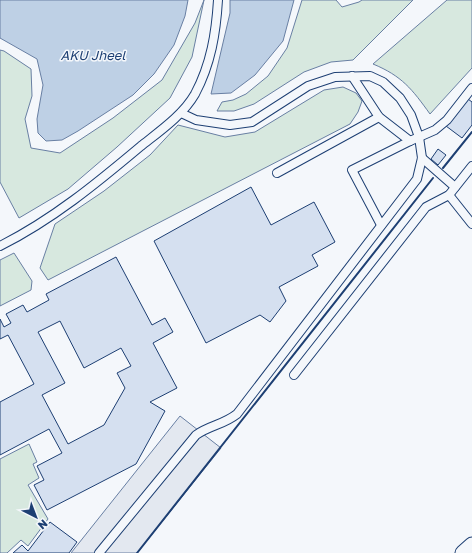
<svg xmlns="http://www.w3.org/2000/svg" width="472" height="553" font-family="'Golos Text',sans-serif">
<style>
.green{fill:#d7e8df;stroke:#687fa3}
.parking{fill:#e3e8f0;stroke:#687fa3}
.water{fill:#bed0e5;stroke:#687fa3}
.building{fill:#d5e0f0;stroke:#1d3f73;fill-rule:evenodd}
.lines{fill:none;stroke-linecap:round;stroke-linejoin:round}
.lane-casing{stroke:#1d3f73;stroke-width:10}
.street-casing{stroke:#1d3f73;stroke-width:17}
.lane{stroke:#f4f7fb;stroke-width:8}
.street{stroke:#f4f7fb;stroke-width:15}
.wall{stroke:#1d3f73;stroke-width:2}
.labels{text-anchor:middle;dominant-baseline:central;stroke-width:3;stroke-linejoin:round;paint-order:stroke}
.water-label{font-size:13px;font-style:italic;fill:#1d3f73;stroke:#f4f7fb}
</style>
<rect width="100%" height="100%" fill="#f4f7fb"/>
<g class="green">
<path d="M204 0 192 57 170 98 117 147 68 189 19 218 0 182V50L4 51 31 69 32 96 25 119 31 148 60 153 113 118 162 80 195 23Z"/>
<path d="M302 0H336L342 7 359 2 362 0H413L353 60 331 62 304 72 254 104 234 111H217L222 102 233 100 246 94 268 76 287 48Z"/>
<path d="M447 0H472V68L430 114C412 89 402 76 373 64Z"/>
<path d="M343 87 356 93 362 101 358 112 350 124 48 280 40 268 55 224 104 191 150 155 178 125 225 137 255 132 324 90Z"/>
<path d="M14 253 32 281 31 290 0 306V260Z"/>
<path d="M29 444 37 462 33 464 39 478 28 485 48 519 28 546 21 540 7 553H0V459Z"/>
</g>
<path class="parking" d="M180 416 221 448 137 553H71Z"/>
<g class="water">
<path d="M0 0H188L185 16 174 45 154 74 133 95 78 131 62 140 46 141 38 133 37 119 43 85 37 59 0 38Z"/>
<path d="M230 0H294L283 41 255 75 231 93 211 94 230 13Z"/>
</g>
<g class="building">
<path d="M468 99 472 102V125L462 138 446 126Z"/>
<path d="M438 149 446 155 438 165 431 159Z"/>
<path d="M251 187 271 225 314 202 335 242 312 255 318 266 279 287 286 301 270 322 260 315 206 343 154 241Z"/>
<path d="M116 257 152 325 165 318 173 332 153 343 177 388 150 402 165 411 136 464 47 510 34 485 44 480 37 466 62 453 49 429 0 455V402L34 384 8 335 0 339V319L4 327 11 323 6 314 23 305 27 312 49 300 46 294ZM60 321 84 368 121 348 131 366 117 373 125 388 104 425 68 444 42 395 65 383 38 332Z"/>
<path d="M50 522 77 542 69 553H13L22 545 28 551Z"/>
</g>
<g class="lines">
<defs>
<g id="lane">
<path d="M352 76 379 117 410 141"/>
<path d="M422 158 455 187"/>
<path d="M277 173 379 117"/>
<path d="M449 195 472 224"/>
<path d="M381 225 352 170 410 141 435 130 447 120 472 88"/>
<path d="M0 246C52 220 97 183 141 146 160 131 183 115 195 94 211 64 216 33 218 0"/>
<path d="M294 375 426 207 449 195 472 166"/>
<path d="M99 553 196 435C210 425 223 425 237 414L417 179 422 158 419 137 411 115 400 98 383 82 370 76 335 77 308 86 252 122 230 125 196 120 181 113"/>
</g>
<path id="street" d="M463 553 472 545"/>
</defs>
<use href="#lane" class="lane-casing"/>
<use href="#street" class="street-casing"/>
<use href="#lane" class="lane"/>
<use href="#street" class="street"/>
<g class="wall">
<path d="M443 168 472 132"/>
<path d="M137 553 433 178"/>
</g>
</g>
<g class="labels">
<g class="water-label">
<text x="93" y="55">AKU Jheel</text>
</g>
</g>
<g transform="translate(36 517) rotate(138)" stroke="#f4f7fb" stroke-width="3" paint-order="stroke">
<path d="M0-3L7 15L0 10L-7 15Z" fill="#1d3f73"/>
<text y="-6" font-size="11" font-weight="bold" text-anchor="middle" fill="#1d3f73">N</text>
</g>
</svg>
